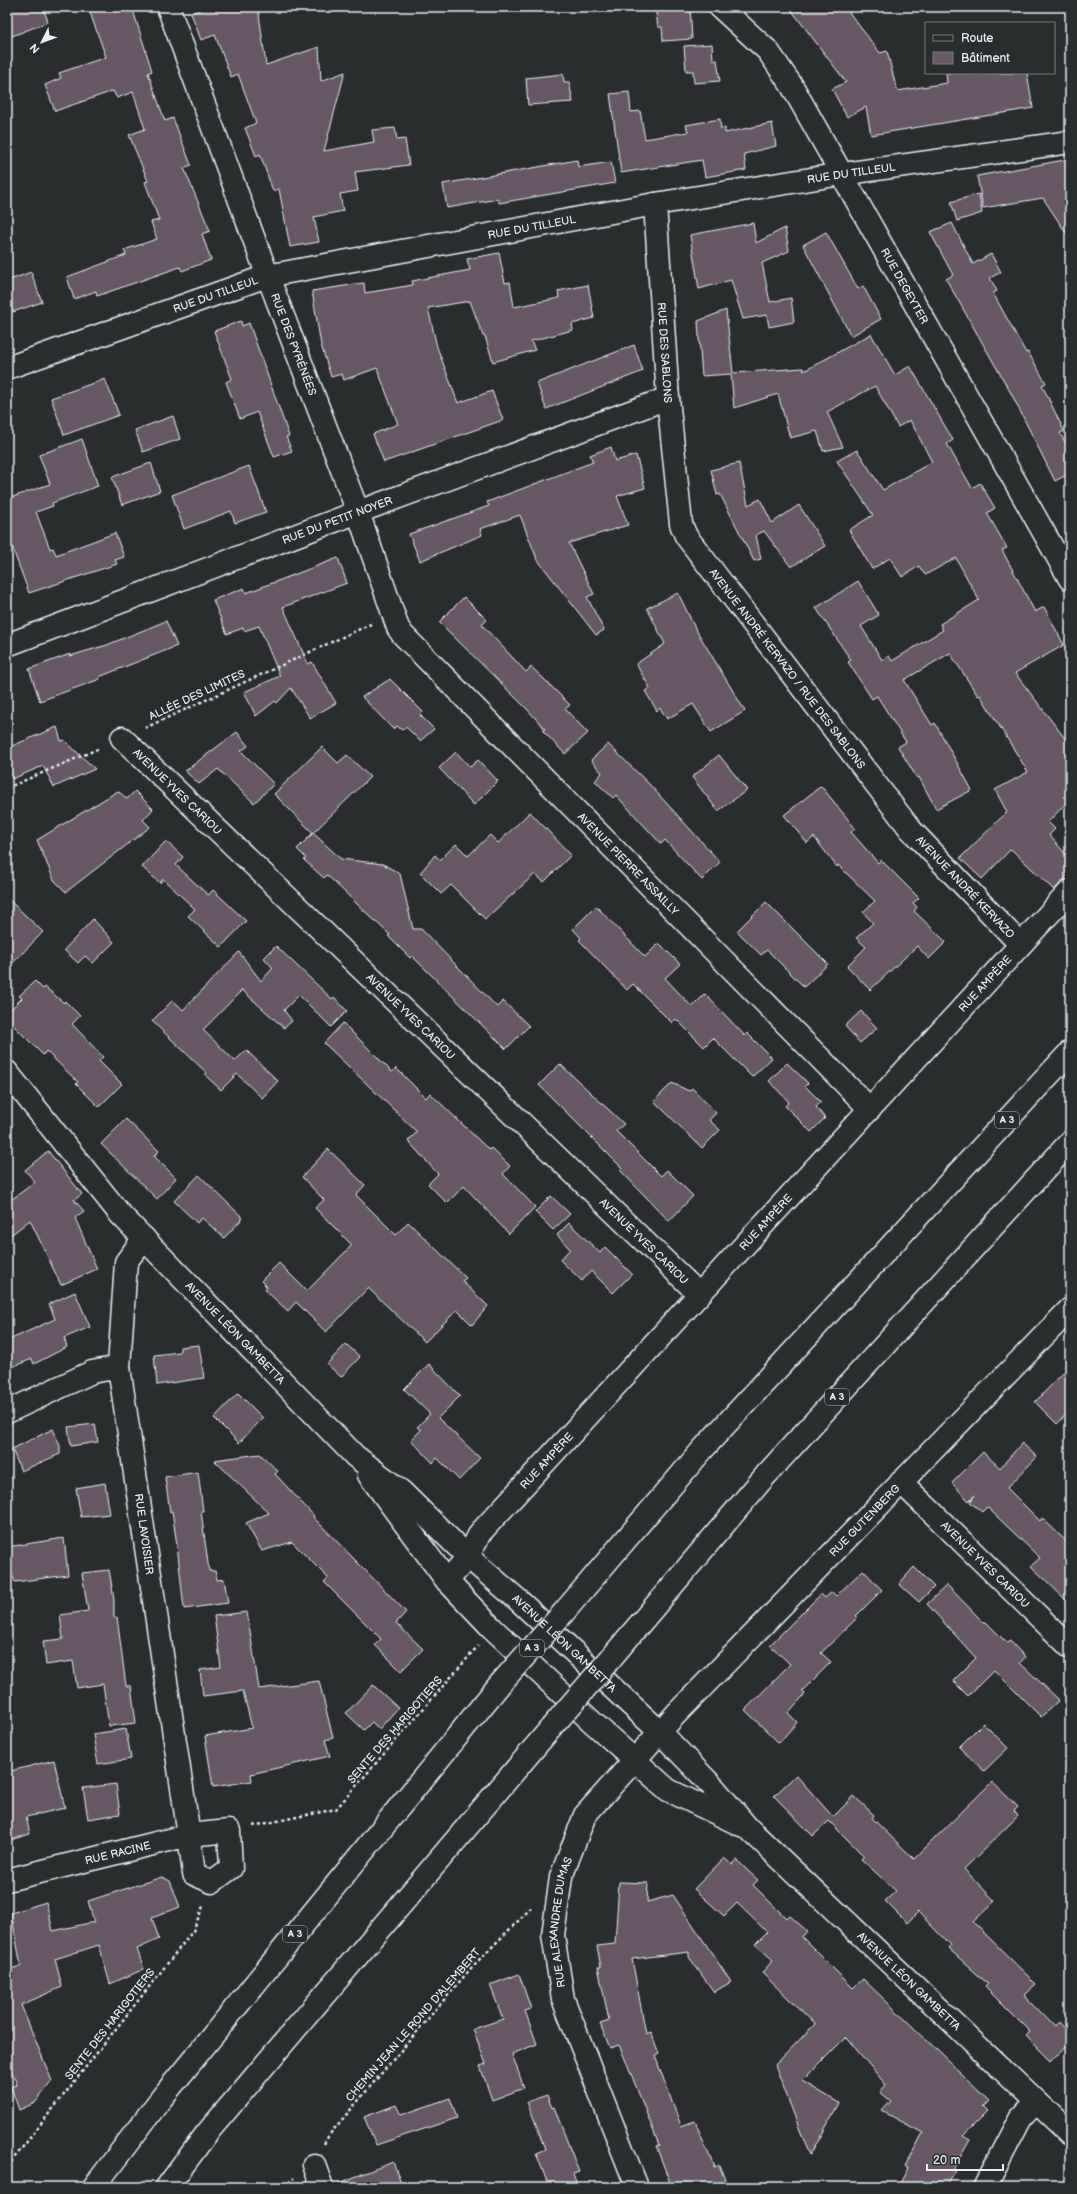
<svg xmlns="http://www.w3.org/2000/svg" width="1077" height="2194" font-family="'Balsamiq Sans',sans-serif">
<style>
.building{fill:#685965;stroke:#e8f1f8}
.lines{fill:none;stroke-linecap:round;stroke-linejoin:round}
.minor-casing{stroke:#e8f1f8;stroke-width:25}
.highway-casing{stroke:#e8f1f8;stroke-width:25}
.path{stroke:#e8f1f8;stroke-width:2.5;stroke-dasharray:3 3;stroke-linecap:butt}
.minor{stroke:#2a2d2e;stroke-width:22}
.highway{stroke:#2a2d2e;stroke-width:22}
.highway-bridge-casing{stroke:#e8f1f8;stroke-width:25;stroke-linecap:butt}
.highway-bridge{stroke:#2a2d2e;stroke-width:22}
.labels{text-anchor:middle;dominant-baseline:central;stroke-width:3;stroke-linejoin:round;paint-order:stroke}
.shield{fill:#2a2d2e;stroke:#afb6bb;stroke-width:1}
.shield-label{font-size:10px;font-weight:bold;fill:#e8f1f8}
.street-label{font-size:11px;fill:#e8f1f8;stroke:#2a2d2e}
</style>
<rect width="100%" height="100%" fill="#2a2d2e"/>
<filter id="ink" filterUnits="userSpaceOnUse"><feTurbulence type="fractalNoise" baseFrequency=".025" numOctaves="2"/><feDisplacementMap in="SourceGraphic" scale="8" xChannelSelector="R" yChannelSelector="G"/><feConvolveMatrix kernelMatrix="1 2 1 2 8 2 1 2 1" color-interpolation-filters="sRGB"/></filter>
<g filter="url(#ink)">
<g class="building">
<path d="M7 7H43L48 22 7 38Z"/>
<path d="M88 7H132L152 71 148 73 165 121 173 118 191 165 184 168 210 231 202 234 211 260 182 271 180 267 97 296 96 291 74 299 67 277 126 255 124 250 157 239 151 222 159 220 145 182 148 181 129 135 145 129 133 92 117 98 113 91 55 111 45 85 61 78 59 73 106 57Z"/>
<path d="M208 7H258L266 65 319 47 321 81 345 72 324 151 374 142 372 130 395 128 397 140 405 139 409 165 355 172 358 191 340 194 343 211 314 217 319 242 290 247 279 189 273 191 260 154 256 156 245 128 256 123 238 74 231 77 215 35 201 40 191 13Z"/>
<path d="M655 7H690L692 39 663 41 662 27H658Z"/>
<path d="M789 7H845L880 53 887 51 897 91 947 83 946 73H1027L1033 108 871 135 866 107 847 117 832 89 846 82Z"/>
<path d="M712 44 713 60H717L720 81 694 83 693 71H686L684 46Z"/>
<path d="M563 74 564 82H569L573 102 528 105 526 78Z"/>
<path d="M629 92 631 112 640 111 645 139 688 132 686 125 720 119 721 129 725 128V133L772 123 776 146 744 154 746 170 705 177 702 160 621 173 610 94Z"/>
<path d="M1070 159V239L1043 198 983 208 977 176Z"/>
<path d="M577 160 578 167 611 162 615 183 499 203 498 199 447 208 443 184Z"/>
<path d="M979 194 982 213 957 221 951 202Z"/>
<path d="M753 223 756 243 785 228 789 251 762 263 770 302 791 298 794 322 769 327 767 315 743 319 731 280 699 289 690 235Z"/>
<path d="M952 223 973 264 991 254 1001 272 990 278 997 291 993 293 1026 353 1028 352 1046 383 1042 385 1064 431 1060 433 1070 451V473L1055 481 1012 395 946 279 953 275 930 232Z"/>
<path d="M826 232 858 289 863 286 881 319 851 336 803 245Z"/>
<path d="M499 253 505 283 510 282 514 307 559 298 558 291 588 285 594 318 572 324 573 330 531 341 535 350 493 362 485 336H483L470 301 428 308 437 347 458 403 492 391 503 420 384 462 373 434 398 424 377 368 344 380 342 374 331 377 321 345 312 291 364 283 365 293 413 285 412 281 470 270 467 259Z"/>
<path d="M31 272 42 302 13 312 7 297V281Z"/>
<path d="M726 310 733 373 803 368 804 371 871 334 895 375 910 366 953 440 947 444 972 488 980 483 995 508 987 513 1007 548 1002 550 1035 612 1044 607 1064 645 1015 673 1070 745V799L1048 822 1055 829 1049 835 1070 859V873L1054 890 1011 849 982 879 960 858 1007 812 995 790 1028 772 980 695 978 696 950 653 904 680 932 725 935 723 972 790 936 809 919 777 917 778 898 747 906 742 877 696 872 699 848 662 851 660 816 608 858 581 879 615 861 626 882 660 889 656 892 661 943 630 940 624 979 600 956 558 925 575 919 566 902 577 890 558 872 569 849 530 873 515 837 461 857 450 883 490 932 462 910 420 898 427 875 386 827 412 843 447 823 451 817 431 790 438 778 394 734 408 731 374 702 376 699 338 698 321Z"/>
<path d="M241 321 242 326 249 323 289 436 286 437 292 451 274 457 257 412 240 419 226 382 232 379 214 331Z"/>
<path d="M634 345 643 371 546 409 537 383Z"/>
<path d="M105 379 119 415 64 435 51 398Z"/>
<path d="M173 416 180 439 143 452 135 430Z"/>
<path d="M82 439 98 486 52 503 53 506 36 512 50 549 53 548 56 555 115 533 124 557 115 560 117 564 29 593 7 533V499L50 484 39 455Z"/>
<path d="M611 447 615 461 636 455 645 488 617 496 628 525 569 543 594 594 587 597 604 630 596 635 537 559 520 515 480 529 482 535 420 561 409 534 489 506 487 502 593 462 590 455Z"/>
<path d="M151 463 160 491 122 505 112 477Z"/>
<path d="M739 463 748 505 760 499 772 523 799 505 825 546 791 567 764 531 756 535 761 559 754 561 720 494 717 495 711 470Z"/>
<path d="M249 466 266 512 235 523 231 511 184 529 172 495Z"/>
<path d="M338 558 347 583 283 607 308 664 312 662 336 703 310 718 291 688 277 703 275 701 256 716 244 692 280 676 259 626 244 631 243 628 227 634 213 600 244 588 246 593Z"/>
<path d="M678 593 695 628 745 711 711 732 693 704 667 719 660 708 657 711 645 691 650 688 636 664 665 644 647 608Z"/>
<path d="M464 597 487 620 482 625 526 672 531 667 540 675 570 705 565 709 588 733 565 754 543 731 545 729 527 709 439 622Z"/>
<path d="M166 621 177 646 99 677 100 679 40 701 29 669 70 654V656L107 645Z"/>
<path d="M390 679 423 712 420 715 434 729 420 741 406 727 402 730 397 726 393 729 362 697Z"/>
<path d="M57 727 61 741 64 740 95 769 54 787 43 766 12 779 7 766V748Z"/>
<path d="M237 732 248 746 241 751 274 784 254 803 218 769 199 784 185 771Z"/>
<path d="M608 744 649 784 720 862 702 880 665 840 661 844 616 795 613 798 595 781 602 773 591 760Z"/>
<path d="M322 747 338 763 347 755 370 777 313 833 274 794Z"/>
<path d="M456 752 470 767 478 760 498 781 474 805 439 768Z"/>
<path d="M719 755 747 790 718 811 692 777Z"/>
<path d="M821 786 855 828 851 832 878 863 881 860 919 898 913 903 917 907 914 911 946 942 929 959 917 946 870 990 847 966 866 947 856 938 873 923 863 912 875 901 838 865 837 867 814 837 807 843 784 815Z"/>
<path d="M118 791 127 799 135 791 153 809 143 820 150 827 66 892 54 880 37 840Z"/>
<path d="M530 812 571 855 544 882 535 874 485 919 451 885 441 894 420 873 435 855 440 860 456 844 468 856 490 835 498 843Z"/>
<path d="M313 833 341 859 383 864 400 874 413 929H421L497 1007 503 1001 529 1026 506 1049 412 956 410 958 388 936 390 935 356 903 327 875 324 878 304 860 306 858 297 849Z"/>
<path d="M166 841 183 857 176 865 208 895 213 890 246 921 221 947 188 916 195 909 163 879 160 883 142 867Z"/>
<path d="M7 898 43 932 7 969Z"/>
<path d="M766 902 828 964 804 987 767 950 761 955 737 931Z"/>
<path d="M596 906 645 957 659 943 680 964 665 978 692 1007 705 994 745 1036 747 1033 772 1058 752 1077 713 1038 704 1047 676 1019 672 1023 633 984 627 990 579 940 581 938 573 929Z"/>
<path d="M93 919 114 942 93 963 85 956 78 963 64 950Z"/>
<path d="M276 946 332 999 334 997 347 1011 331 1027 299 995 284 1010 292 1021 284 1028 242 990 203 1030 235 1061 246 1050 278 1081 262 1098 237 1074 221 1090 205 1075 207 1073 152 1021 173 1000 183 1010 239 952 261 981 273 968 264 958Z"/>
<path d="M35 981 43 989 45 987 64 1003 65 1001 80 1016 72 1024 103 1057 99 1061 122 1084 99 1107 76 1084 78 1082 46 1051 43 1055 7 1019V1013L22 998 19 996Z"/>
<path d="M861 1011 877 1028 860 1043 845 1026Z"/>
<path d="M343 1023 392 1072 396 1068 426 1098 430 1093 489 1150 491 1148 510 1166 503 1174 535 1207 509 1234 464 1186 447 1203 428 1184 438 1174 408 1141 417 1132 324 1043Z"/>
<path d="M787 1063 808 1083 805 1086 821 1102 816 1107 825 1118 811 1132 785 1106 789 1102 769 1081Z"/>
<path d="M560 1064 624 1124 616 1131 661 1176 667 1170 693 1196 669 1221 620 1170 622 1168 539 1085Z"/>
<path d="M672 1083 689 1091 692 1088 716 1113 709 1120 720 1130 702 1148 654 1101Z"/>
<path d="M126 1119 159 1151 154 1156 176 1178 157 1199 101 1144Z"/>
<path d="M328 1149 365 1185 356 1195 396 1235 408 1222 466 1278 462 1281 488 1306 472 1325 457 1310 425 1342 368 1288 326 1332 296 1302 288 1311 265 1290 267 1287 261 1281 279 1263 307 1291 352 1245 315 1208 324 1200 302 1177Z"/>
<path d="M48 1151 82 1194 74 1200 84 1211 75 1218 97 1269 61 1285 30 1220 7 1238V1203L35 1182 25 1170Z"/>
<path d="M199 1175 243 1218 224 1238 202 1218 197 1223 174 1201Z"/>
<path d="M551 1196 570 1214 553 1230 535 1212Z"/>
<path d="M569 1223 600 1253 605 1247 632 1274 613 1293 591 1271 582 1281 560 1260 570 1249 557 1235Z"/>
<path d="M75 1292 90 1327 64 1338 67 1347 34 1364 32 1359 12 1367 7 1356V1341L55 1319 49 1304Z"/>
<path d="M346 1344 360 1357 341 1377 327 1364Z"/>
<path d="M199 1345 204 1378 157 1385 154 1355 180 1352V1347Z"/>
<path d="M429 1364 460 1396 438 1418 480 1458 459 1480 437 1458 433 1463 411 1440 421 1430 417 1427 430 1414 404 1389Z"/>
<path d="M1070 1366V1410L1057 1424 1035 1402Z"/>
<path d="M238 1393 263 1418 239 1443 214 1418Z"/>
<path d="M95 1424 98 1442 71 1446 68 1427Z"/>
<path d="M53 1429 60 1446V1454L21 1471 12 1449Z"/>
<path d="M1022 1443 1037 1457 1007 1488 1040 1521 1042 1518 1070 1545V1604L1031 1566 1040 1558 987 1507 982 1512 970 1502 975 1495 969 1501 952 1483 983 1452 1000 1468Z"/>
<path d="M260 1454 278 1471 275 1474 314 1516 313 1517 406 1612 396 1623 423 1649 401 1671 375 1645 381 1639 324 1582 328 1578 292 1542 262 1551 246 1523 269 1513 214 1460Z"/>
<path d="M198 1472 203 1511H201L209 1571H215L217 1580 224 1579 228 1603 184 1609 177 1545 172 1511 170 1512 165 1477Z"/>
<path d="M105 1483 110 1514 81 1517 76 1488Z"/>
<path d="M64 1538 68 1575 15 1582 7 1562V1547Z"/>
<path d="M914 1567 934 1587 919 1602 899 1584Z"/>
<path d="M109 1570 114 1599V1618L117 1617 126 1686H131L136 1723 109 1726 103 1684 77 1688 73 1661 46 1665 43 1641 63 1639 60 1615 88 1611 82 1573Z"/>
<path d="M863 1570 882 1590 856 1616 858 1617 821 1653 831 1662 802 1691 805 1694 788 1713 797 1722 779 1743 745 1710 790 1664 770 1645 821 1594 825 1598 832 1592 836 1596Z"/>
<path d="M947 1585 984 1623 986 1622 1007 1643 1010 1641 1025 1657 1020 1663 1059 1700 1041 1717 994 1670 968 1696 953 1681 976 1658 927 1604Z"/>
<path d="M247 1612 259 1689 319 1681 333 1738 325 1740 330 1756 251 1774 252 1781 213 1787 205 1736 252 1728 243 1691 203 1696 200 1670 221 1667 214 1616Z"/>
<path d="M373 1685 398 1708 379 1729 372 1722 364 1730 346 1713Z"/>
<path d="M983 1723 1008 1748 984 1771 959 1747Z"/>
<path d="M126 1729 131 1759 98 1764 93 1734Z"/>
<path d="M54 1760 65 1808 26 1817 30 1834 7 1841V1772Z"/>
<path d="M796 1775 833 1817 854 1796 874 1815 872 1818 914 1859 992 1782 1018 1807 1014 1811 1018 1816 964 1869 995 1901 973 1922 1036 1984 1024 1995 1055 2027 1059 2022 1070 2034V2041L1051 2061 1026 2036 1030 2032 985 1987 988 1984 948 1948 950 1945 918 1912 907 1923 885 1901 896 1891 861 1859 864 1856 829 1821 813 1836 774 1796Z"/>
<path d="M116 1784 120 1814 88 1819 83 1788Z"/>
<path d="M724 1858 732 1865 737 1860 748 1871 758 1880 753 1885 786 1918 789 1915 807 1931 802 1937 853 1988 863 1979 989 2100 982 2107 987 2112 963 2136 970 2140 952 2171 955 2173 947 2187H898L908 2168 905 2166 923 2133 882 2111 891 2101 880 2092 886 2085 846 2037 802 2081 839 2103 810 2156 775 2065 815 2024 762 1973 773 1960 755 1944 767 1932 737 1903 724 1916 694 1889Z"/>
<path d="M162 1877 170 1881 180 1907 152 1918 159 1939 137 1949 144 1969 110 1984 99 1945 55 1959 62 1987 21 2005 52 2081 35 2103 19 2110 11 2087 17 2085 7 2058V1970L21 1966 11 1913 46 1902 53 1931 94 1922 88 1901Z"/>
<path d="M619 1882 648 1883 647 1902 673 1895 731 1982 714 1992 689 1957V1952L632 1959 646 2034 651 2032 659 2054 655 2056 681 2126 695 2121 714 2167 719 2165 728 2187H667L671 2185 656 2146 659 2145 628 2066 619 2045 610 2048 600 2024 609 2021 598 1967H601L597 1946 615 1944Z"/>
<path d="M519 1974 531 2009 525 2011 537 2044 512 2054 524 2088 492 2100 480 2066 486 2064 473 2029 503 2019 490 1985Z"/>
<path d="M547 2095 552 2108 554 2107 579 2172 573 2174 578 2187H549L536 2153 545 2149 527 2102Z"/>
<path d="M450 2098 457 2118 376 2145 364 2117 396 2105 401 2115Z"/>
<path d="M393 2162 403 2187H334V2185Z"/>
</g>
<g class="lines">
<defs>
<g id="minor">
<path id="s1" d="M168 7 264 266 358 512 398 628 403 635 870 1109"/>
<path id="s2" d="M720 7 768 51 792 86 1070 579"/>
<path id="s3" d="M655 204 668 398 681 524 686 536 911 830 1020 944"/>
<path id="s4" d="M7 368 267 276 655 204 842 174 1070 142"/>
<path id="s5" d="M7 645 358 512 668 398"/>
<path id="s6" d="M122 738 699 1294"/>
<path id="s7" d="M7 1072 120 1214 355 1456 402 1492 468 1557 517 1599 660 1732 716 1790 748 1828 1070 2134"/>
<path d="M7 1412 92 1372 119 1367"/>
<path d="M369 1475 447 1581 492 1628 590 1720 668 1790 741 1825"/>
<path id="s8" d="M901 1482 1070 1647"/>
<path id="s9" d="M447 1581 468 1557 480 1533 1070 891"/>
<path id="s10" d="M7 1880 189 1835 229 1831 231 1868 212 1882 194 1874 189 1835 119 1367 126 1262 144 1238"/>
<path d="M314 2165 322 2187"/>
<path id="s11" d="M637 2187 563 1999 553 1935 561 1877 585 1815 677 1713 1070 1309"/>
<path d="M985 2187 1021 2118 1036 2102"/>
</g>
<g id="highway">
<path d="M564 1612 703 1449 1070 1052"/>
<path d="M611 1658 766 1475 1070 1142"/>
<path d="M94 2187 160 2100 500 1684"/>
<path d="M167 2187 207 2133 551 1728"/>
</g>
</defs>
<use href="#minor" class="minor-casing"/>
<use href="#highway" class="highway-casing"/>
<g class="path">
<path d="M145 728 371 624"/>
<path d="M7 788 100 748"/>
<path d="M253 1826 336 1809 478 1646"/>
<path d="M324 2144 329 2135 472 1967 533 1906"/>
<path d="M7 2167 193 1931 204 1904"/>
<path d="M284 2187 294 2178"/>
</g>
<use href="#minor" class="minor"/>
<use href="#highway" class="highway"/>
<defs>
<g id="highway-bridge">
<path d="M500 1684 564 1612"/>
<path d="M551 1728 611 1658"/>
</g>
</defs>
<use href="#highway-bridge" class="highway-bridge-casing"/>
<use href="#highway-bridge" class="highway-bridge"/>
</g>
</g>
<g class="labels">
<g class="shield">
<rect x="995" y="1112" width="24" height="16" rx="3"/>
<rect x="825" y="1389" width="24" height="16" rx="3"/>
<rect x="520" y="1640" width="24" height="16" rx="3"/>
<rect x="283" y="1926" width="24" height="16" rx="3"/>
</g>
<g class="shield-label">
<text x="1007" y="1120">A 3</text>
<text x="837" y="1397">A 3</text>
<text x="532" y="1648">A 3</text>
<text x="295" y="1934">A 3</text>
</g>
<g class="street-label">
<text stroke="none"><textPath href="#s4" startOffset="869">RUE DU TILLEUL</textPath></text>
<text stroke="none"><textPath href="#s4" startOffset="545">RUE DU TILLEUL</textPath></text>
<text stroke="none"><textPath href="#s2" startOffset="337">RUE DEGEYTER</textPath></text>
<text stroke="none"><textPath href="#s4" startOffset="221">RUE DU TILLEUL</textPath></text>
<text stroke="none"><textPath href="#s1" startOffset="360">RUE DES PYRÉNÉES</textPath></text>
<text stroke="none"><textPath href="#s3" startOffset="149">RUE DES SABLONS</textPath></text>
<text stroke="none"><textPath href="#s5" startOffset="353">RUE DU PETIT NOYER</textPath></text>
<text stroke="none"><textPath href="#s3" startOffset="501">AVENUE ANDRÉ KERVAZO / RUE DES SABLONS</textPath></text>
<text transform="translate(197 695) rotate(-25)">ALLÉE DES LIMITES</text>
<text stroke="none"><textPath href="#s6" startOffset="77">AVENUE YVES CARIOU</textPath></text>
<text stroke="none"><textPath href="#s1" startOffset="992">AVENUE PIERRE ASSAILLY</textPath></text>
<text stroke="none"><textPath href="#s3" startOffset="783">AVENUE ANDRÉ KERVAZO</textPath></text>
<text stroke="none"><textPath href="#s9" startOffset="805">RUE AMPÈRE</textPath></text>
<text stroke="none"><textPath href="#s6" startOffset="401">AVENUE YVES CARIOU</textPath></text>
<text stroke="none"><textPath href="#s9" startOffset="481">RUE AMPÈRE</textPath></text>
<text stroke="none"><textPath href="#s6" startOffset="725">AVENUE YVES CARIOU</textPath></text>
<text stroke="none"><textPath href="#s7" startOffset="347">AVENUE LÉON GAMBETTA</textPath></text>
<text stroke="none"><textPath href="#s9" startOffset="157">RUE AMPÈRE</textPath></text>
<text stroke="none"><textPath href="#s11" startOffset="798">RUE GUTENBERG</textPath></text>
<text transform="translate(144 1534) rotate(82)">RUE LAVOISIER</text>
<text stroke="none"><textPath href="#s8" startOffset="118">AVENUE YVES CARIOU</textPath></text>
<text stroke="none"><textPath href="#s7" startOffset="800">AVENUE LÉON GAMBETTA</textPath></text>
<text transform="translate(395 1730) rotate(-49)">SENTE DES HARIGOTIERS</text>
<text stroke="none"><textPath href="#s10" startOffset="114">RUE RACINE</textPath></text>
<text stroke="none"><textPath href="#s11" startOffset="280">RUE ALEXANDRE DUMAS</textPath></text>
<text stroke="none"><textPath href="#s7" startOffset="1283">AVENUE LÉON GAMBETTA</textPath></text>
<text transform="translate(110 2024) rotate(-52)">SENTE DES HARIGOTIERS</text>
<text transform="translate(413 2025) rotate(-49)">CHEMIN JEAN LE ROND D'ALEMBERT</text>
</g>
</g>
<rect width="1077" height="2194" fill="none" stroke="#2a2d2e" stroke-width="24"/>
<rect x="12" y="12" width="1053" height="2170" fill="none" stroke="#e8f1f8" stroke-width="1.5" filter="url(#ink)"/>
<rect x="925" y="22" width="130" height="52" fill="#2a2d2e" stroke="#767b7f"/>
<rect x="933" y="35" width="20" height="6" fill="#2a2d2e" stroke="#767b7f"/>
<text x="961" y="42" font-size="12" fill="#e8f1f8">Route</text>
<rect x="933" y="52" width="20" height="12" fill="#685965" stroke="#767b7f"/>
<text x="961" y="62" font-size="12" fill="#e8f1f8">Bâtiment</text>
<g transform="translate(42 42) rotate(228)" stroke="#2a2d2e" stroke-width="3" paint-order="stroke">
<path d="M0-3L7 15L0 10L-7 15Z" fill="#e8f1f8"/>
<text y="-6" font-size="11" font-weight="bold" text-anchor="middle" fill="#e8f1f8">N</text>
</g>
<path d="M927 2164v6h76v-6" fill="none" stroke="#e8f1f8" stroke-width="2"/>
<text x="933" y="2164" font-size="12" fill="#e8f1f8" stroke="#2a2d2e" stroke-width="3" paint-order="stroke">20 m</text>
</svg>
